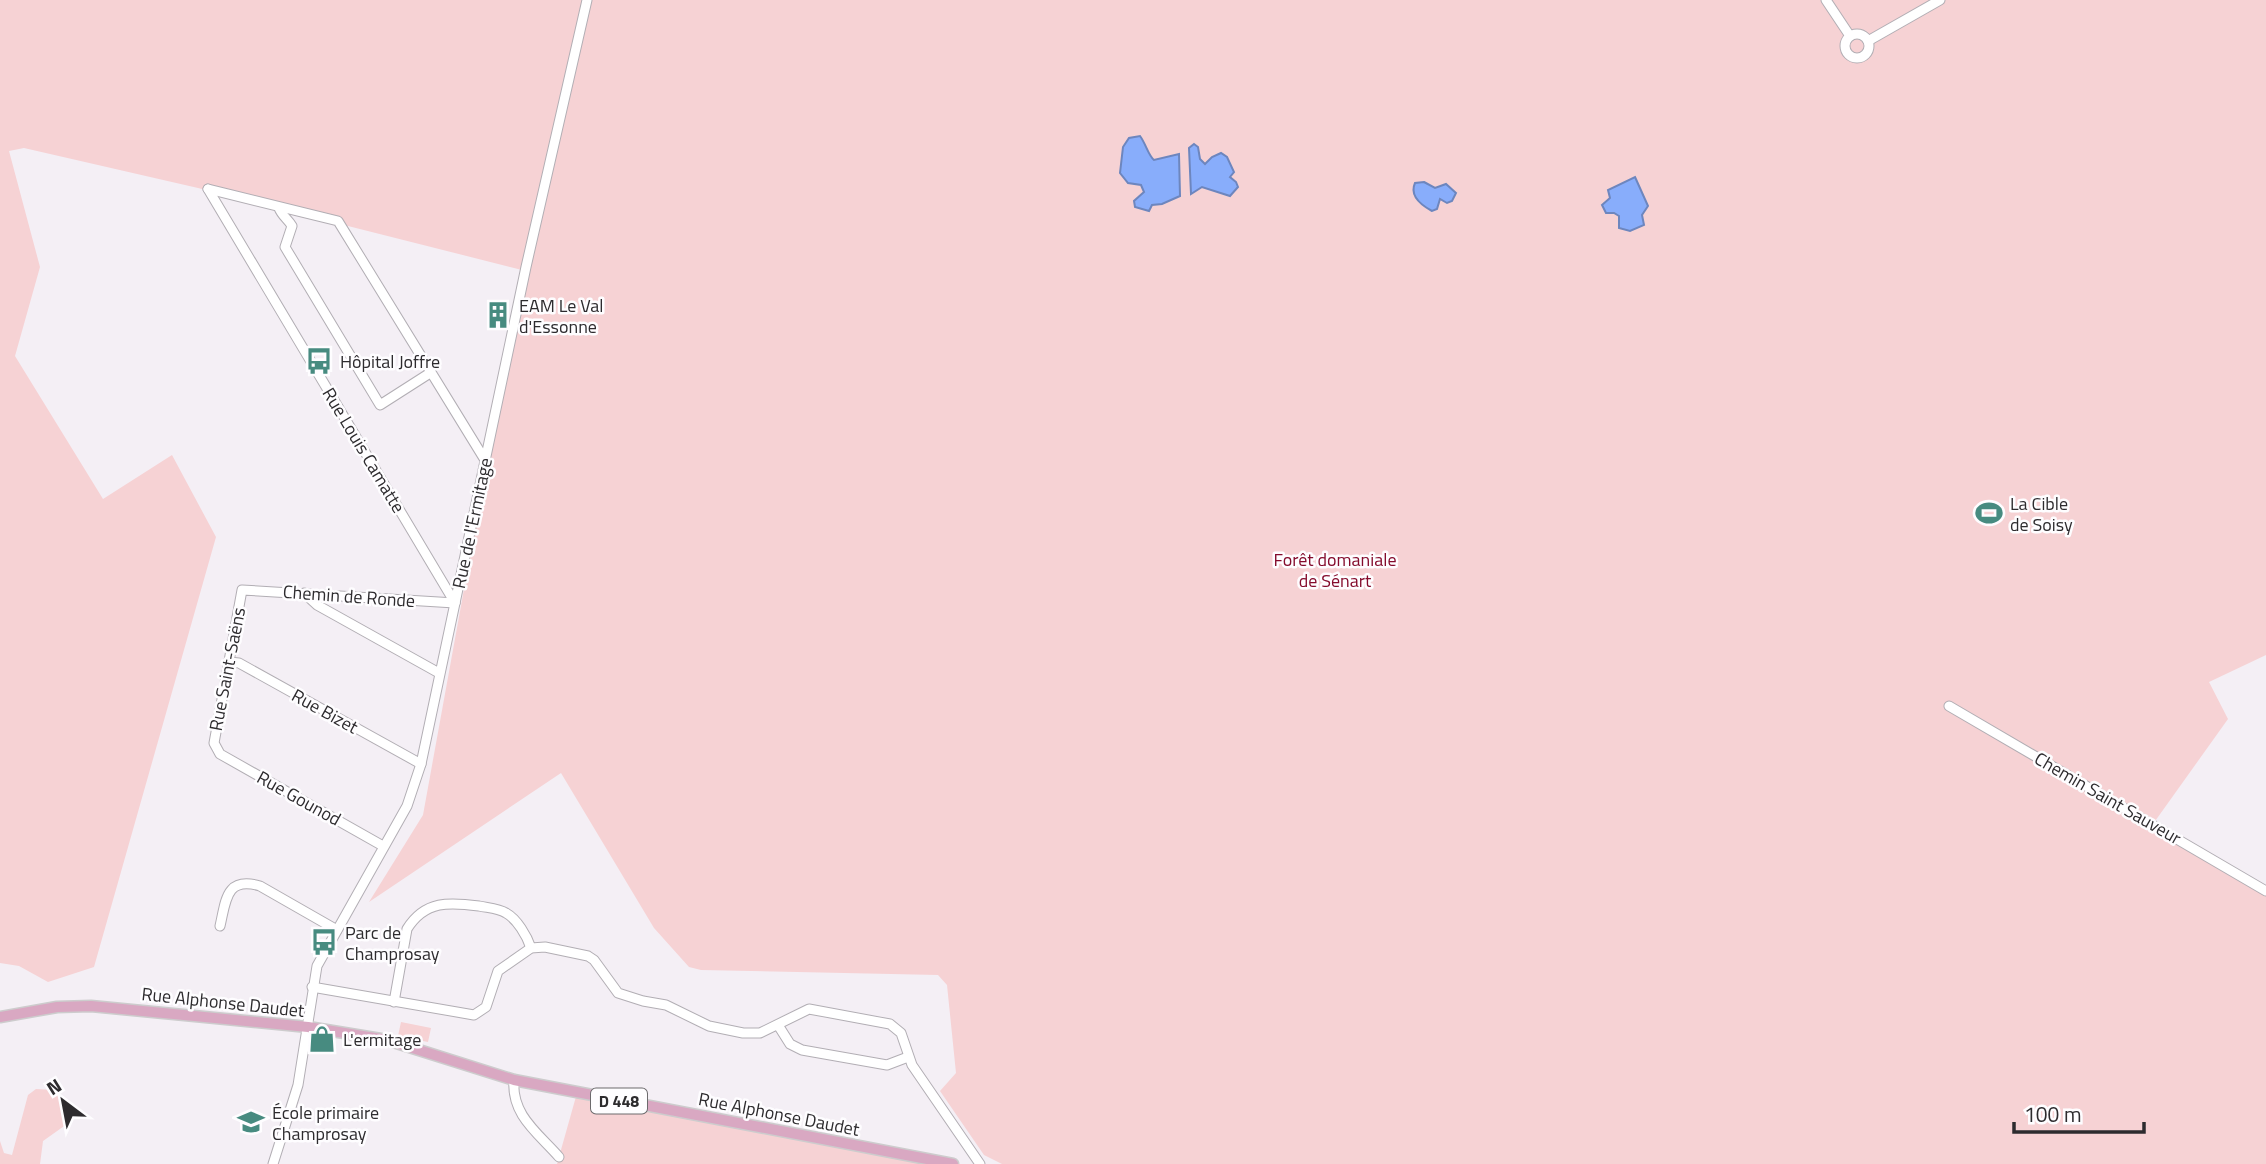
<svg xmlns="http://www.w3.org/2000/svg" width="2266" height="1164" font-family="'Titillium Web',sans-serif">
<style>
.green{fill:#f6d2d4}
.water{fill:#88adfb;stroke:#6d86be;stroke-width:2}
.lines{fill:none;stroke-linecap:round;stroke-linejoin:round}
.minor-casing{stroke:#b2aeb4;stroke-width:11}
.major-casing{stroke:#cdcccd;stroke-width:13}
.minor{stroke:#fff;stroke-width:9}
.major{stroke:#d9a8c2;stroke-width:10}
.labels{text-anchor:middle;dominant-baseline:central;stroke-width:5;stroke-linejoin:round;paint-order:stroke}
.shield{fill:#fefdff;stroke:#6c6a6d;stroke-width:2}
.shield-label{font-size:16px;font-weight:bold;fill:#2d2b2e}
.poi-label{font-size:18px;fill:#2d2b2e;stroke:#fefdff;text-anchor:start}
.street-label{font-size:18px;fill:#2d2b2e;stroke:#fefdff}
.park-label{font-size:18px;fill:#840b2c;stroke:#fefdff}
</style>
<rect width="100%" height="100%" fill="#f4eff5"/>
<g class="green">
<path d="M0 0H2266V655L2209 682 2228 719 2153 824 2266 893V1164H1002L984 1155 940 1091 956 1073 947 985 938 975 701 970 689 967 654 928 561 773 369 902 423 815 522 270 198 188 24 148 9 151 40 267 15 356 103 499 172 455 216 537 94 967 48 982 19 966 0 963Z"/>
<path d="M401 1022 431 1028 428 1042 398 1036Z"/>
<path d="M36 1089 55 1090C66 1101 69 1108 67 1124L43 1141 40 1164H0V1141L4 1153 12 1155 28 1095Z"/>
<path d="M577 1093 953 1164H557Z"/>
</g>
<g class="water">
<path d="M1140 136C1146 144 1148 155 1154 160L1179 154 1180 196 1162 204 1152 205 1149 211 1135 207 1134 201 1144 192 1141 185 1128 183 1120 173 1123 147 1129 138Z"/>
<path d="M1194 144 1198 147 1200 159 1205 164 1212 157 1221 153 1227 157 1234 172 1230 177 1236 182 1238 187 1230 196 1202 187 1191 194 1189 148Z"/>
<path d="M1635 177 1648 206 1642 215 1644 225 1630 231 1619 228V216L1614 213H1606L1602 205 1610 198 1608 190Z"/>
<path d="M1424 182 1435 188 1446 184 1456 193 1452 201 1447 203 1440 199 1437 209 1432 211C1421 205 1409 196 1415 183Z"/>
</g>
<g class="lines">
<defs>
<g id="minor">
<path d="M1826 0 1850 36"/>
<circle cx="1857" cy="46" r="12"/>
<path d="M1868 41 1940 0"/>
<path d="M208 189 455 603"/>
<path d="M208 189 338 221 485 460"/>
<path d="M279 208C282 216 288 219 292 226L285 247 380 405 430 373"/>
<path d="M304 593 317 605 439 673"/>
<path d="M229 662 239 663 421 764"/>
<path d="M1949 706 2266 891"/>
<path d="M383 846 220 754 214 743 242 590 455 603"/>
<path d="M220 926C226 900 226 876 260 886L337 930"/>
<path d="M312 987 474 1015 486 1007 498 971 531 948 545 947 588 956 594 960 618 993 643 1001 666 1005 709 1026 743 1033H760L809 1009 890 1024 901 1033 912 1065 980 1164"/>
<path d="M394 1002 407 929C425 900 450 902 479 906 488 908 498 908 506 913 517 919 527 936 531 948"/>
<path d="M778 1025 790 1044 802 1050 887 1065 908 1057"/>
<path d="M514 1080C511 1115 538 1133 559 1157"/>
<path d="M273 1164 298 1085 317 966 407 806 421 764 526 267 587 0"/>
</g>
<path id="major" d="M0 1017 57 1007 91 1006 308 1027 387 1040 514 1080 953 1164"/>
</defs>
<use href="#minor" class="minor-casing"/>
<use href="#major" class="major-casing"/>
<use href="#minor" class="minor"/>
<use href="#major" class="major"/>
</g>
<defs>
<symbol id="building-bare" viewBox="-9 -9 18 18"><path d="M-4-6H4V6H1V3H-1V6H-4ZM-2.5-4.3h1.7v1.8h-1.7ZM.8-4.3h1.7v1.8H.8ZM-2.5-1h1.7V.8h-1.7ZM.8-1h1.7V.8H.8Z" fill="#478b80" stroke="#fefdff" stroke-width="2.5" paint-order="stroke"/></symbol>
<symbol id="bus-bare" viewBox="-9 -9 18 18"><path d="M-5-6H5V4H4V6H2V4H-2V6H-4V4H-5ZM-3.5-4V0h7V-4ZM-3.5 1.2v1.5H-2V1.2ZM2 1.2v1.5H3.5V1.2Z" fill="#478b80" stroke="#fefdff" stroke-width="2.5" paint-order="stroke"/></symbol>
<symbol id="stadium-bare" viewBox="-9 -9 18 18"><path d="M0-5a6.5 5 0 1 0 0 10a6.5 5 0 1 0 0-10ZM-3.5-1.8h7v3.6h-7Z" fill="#478b80" stroke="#fefdff" stroke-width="2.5" paint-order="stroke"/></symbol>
<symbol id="shop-bare" viewBox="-9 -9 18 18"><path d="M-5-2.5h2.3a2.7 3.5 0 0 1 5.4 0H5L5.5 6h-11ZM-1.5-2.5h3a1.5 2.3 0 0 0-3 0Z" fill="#478b80" stroke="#fefdff" stroke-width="2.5" paint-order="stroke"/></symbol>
<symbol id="school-bare" viewBox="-9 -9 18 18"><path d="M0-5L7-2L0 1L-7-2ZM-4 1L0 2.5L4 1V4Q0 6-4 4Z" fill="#478b80" stroke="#fefdff" stroke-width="2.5" paint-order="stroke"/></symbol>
</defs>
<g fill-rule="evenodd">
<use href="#building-bare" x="479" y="296" width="38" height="38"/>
<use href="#bus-bare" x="300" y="342" width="38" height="38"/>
<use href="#stadium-bare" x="1970" y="494" width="38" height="38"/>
<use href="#bus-bare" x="305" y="923" width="38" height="38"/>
<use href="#shop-bare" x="303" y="1020" width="38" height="38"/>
<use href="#school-bare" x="232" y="1103" width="38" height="38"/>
</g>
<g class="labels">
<rect class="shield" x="591" y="1088.5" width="56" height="25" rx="5"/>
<g class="shield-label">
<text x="619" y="1101">D 448</text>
</g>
<g class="poi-label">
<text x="519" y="305">EAM Le Val<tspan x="519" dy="21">d'Essonne</tspan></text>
<text x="340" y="361">Hôpital Joffre</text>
<text x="2010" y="503">La Cible<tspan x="2010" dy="21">de Soisy</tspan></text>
<text x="345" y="932">Parc de<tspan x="345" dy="21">Champrosay</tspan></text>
<text x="343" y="1039">L'ermitage</text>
<text x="272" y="1112">École primaire<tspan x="272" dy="21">Champrosay</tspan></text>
</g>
<g class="street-label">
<text transform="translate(364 450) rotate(59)">Rue Louis Camatte</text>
<text transform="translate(472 523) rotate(-78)">Rue de l'Ermitage</text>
<text transform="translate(349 596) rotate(4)">Chemin de Ronde</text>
<text transform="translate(227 669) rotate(-79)">Rue Saint-Saëns</text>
<text transform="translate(325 711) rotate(29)">Rue Bizet</text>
<text transform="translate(299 798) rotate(29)">Rue Gounod</text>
<text transform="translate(2108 798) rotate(30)">Chemin Saint Sauveur</text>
<text transform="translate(223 1002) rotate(6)">Rue Alphonse Daudet</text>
<text transform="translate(779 1114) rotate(11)">Rue Alphonse Daudet</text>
</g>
<g class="park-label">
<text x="1335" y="559">Forêt domaniale<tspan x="1335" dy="21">de Sénart</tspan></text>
</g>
</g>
<g transform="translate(63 1101) rotate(328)" stroke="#fefdff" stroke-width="5" paint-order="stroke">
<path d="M0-5L12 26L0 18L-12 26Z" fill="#2d2b2e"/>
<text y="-10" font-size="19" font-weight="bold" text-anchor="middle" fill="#2d2b2e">N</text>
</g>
<path d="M2014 1122v10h130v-10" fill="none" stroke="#2d2b2e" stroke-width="3.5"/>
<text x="2024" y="1122" font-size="21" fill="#2d2b2e" stroke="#fefdff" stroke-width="5" paint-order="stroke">100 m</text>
</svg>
